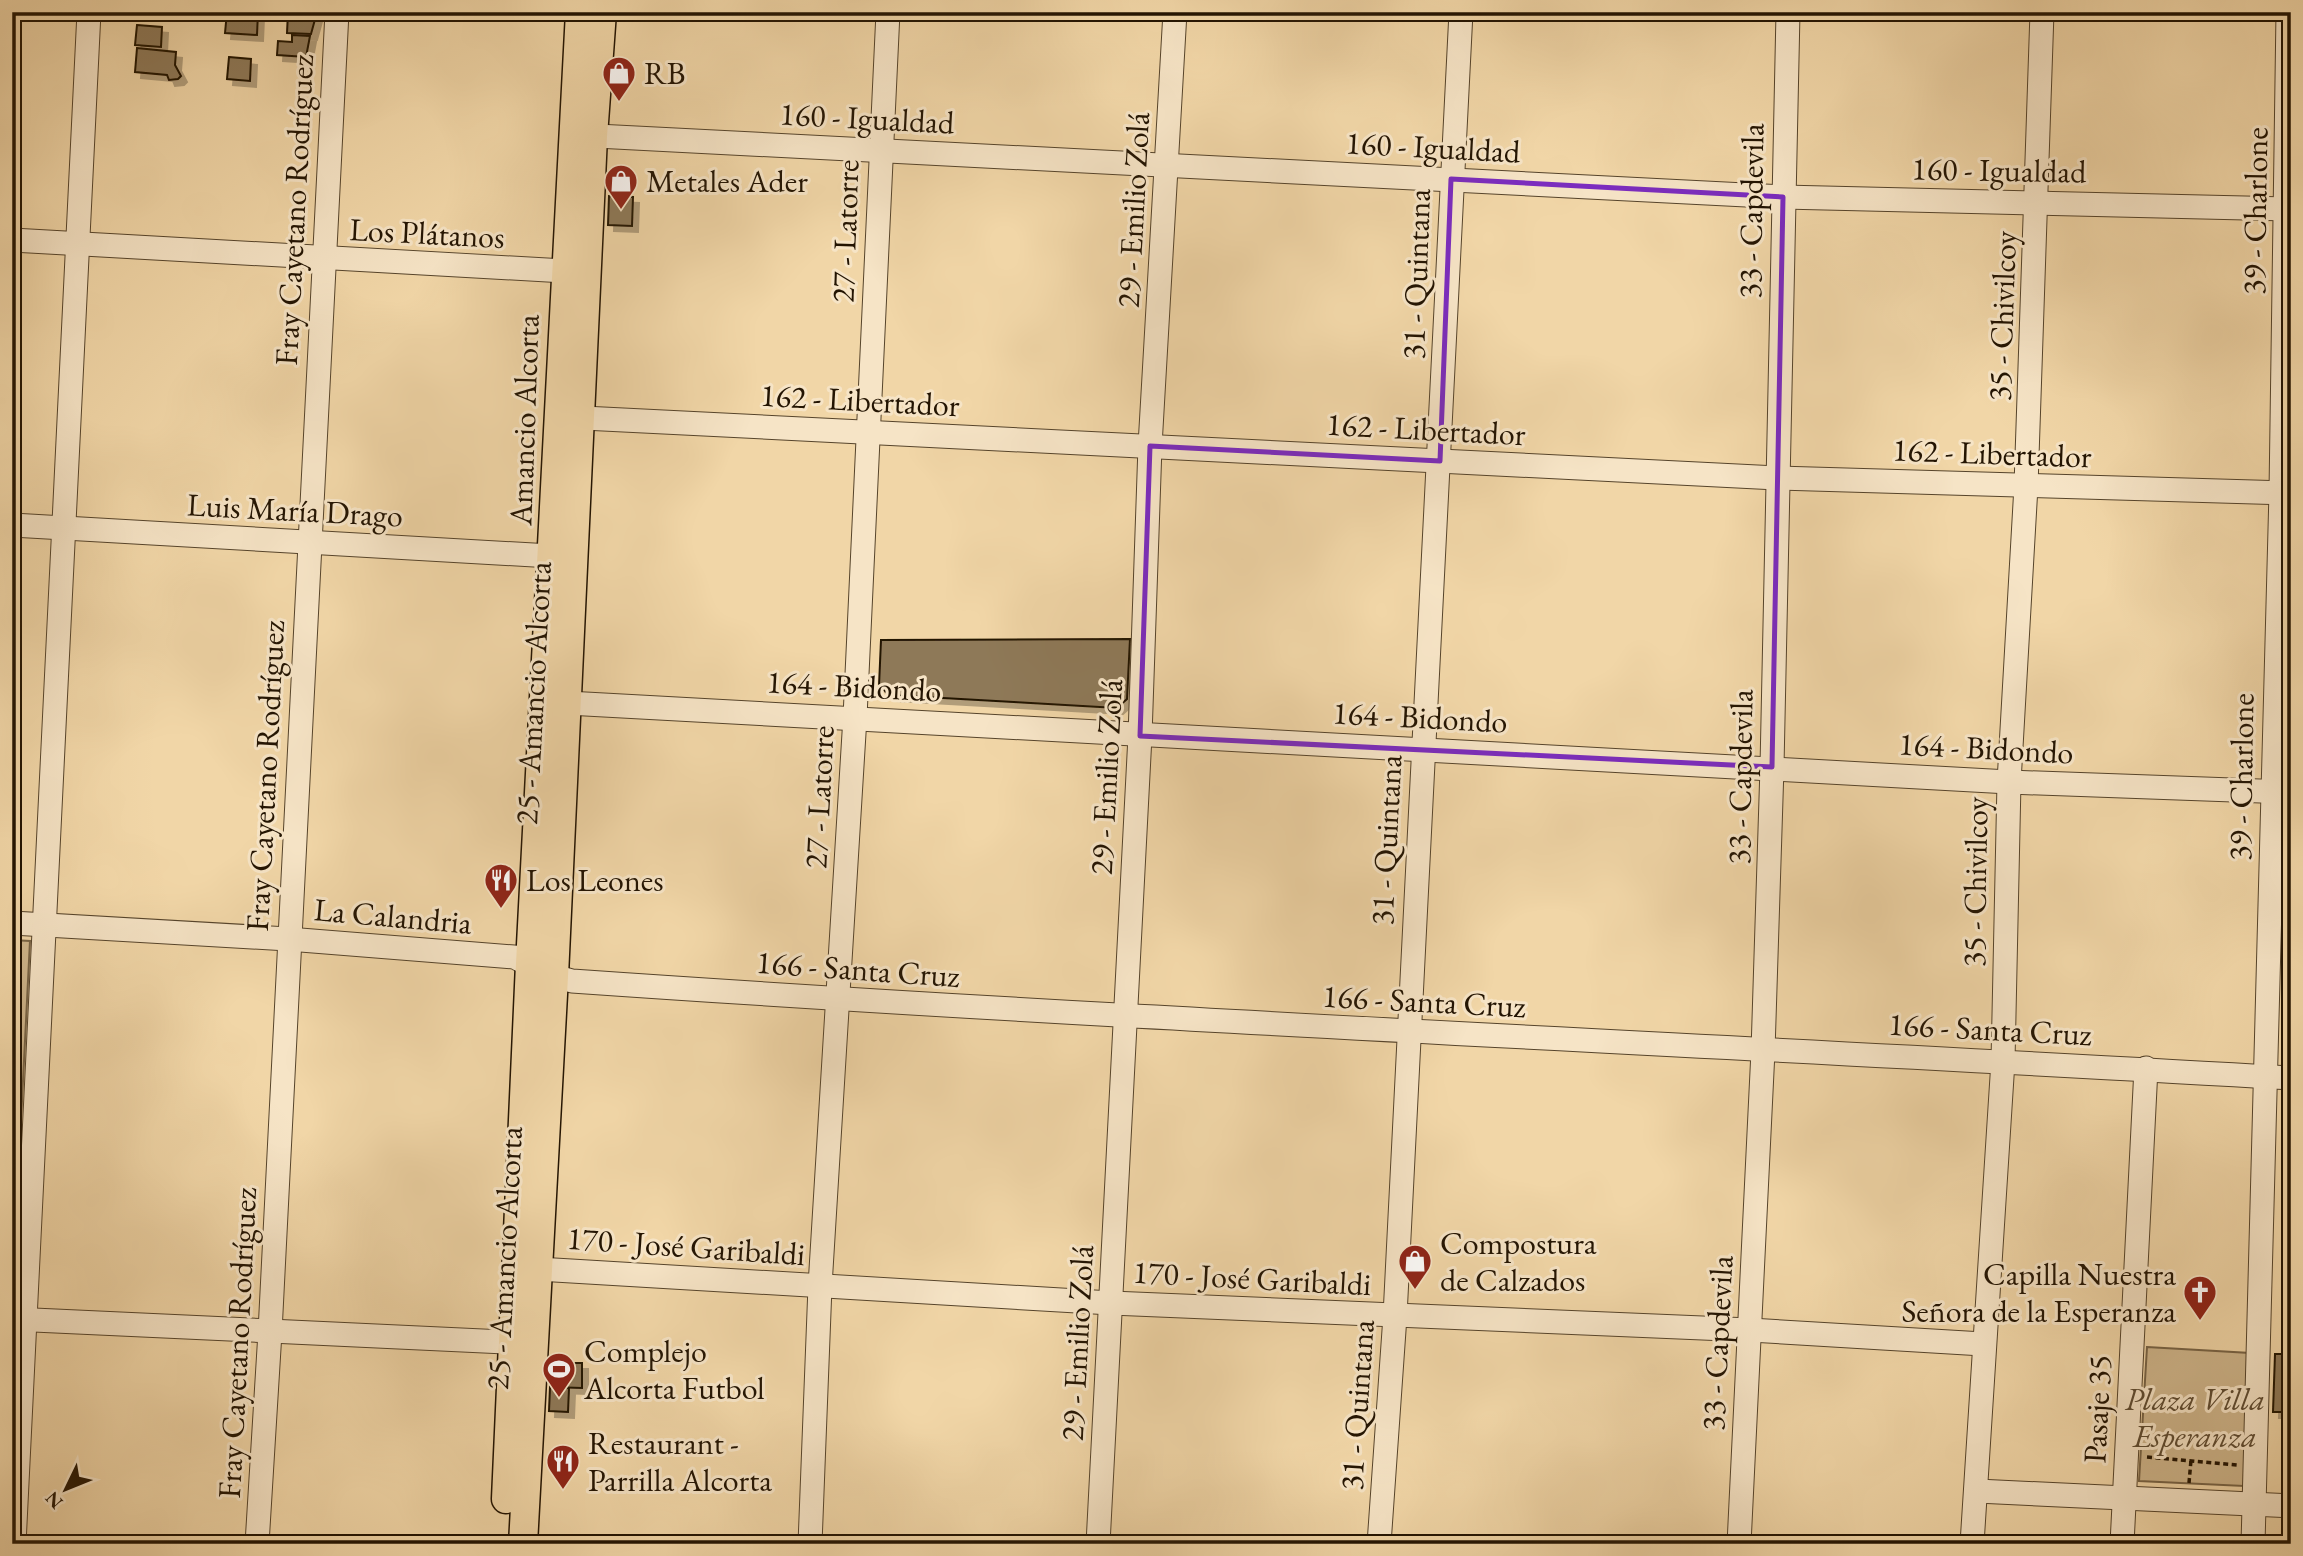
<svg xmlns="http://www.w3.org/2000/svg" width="2303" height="1556" font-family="'EB Garamond',serif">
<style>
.green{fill:#ceb58b;stroke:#786446;stroke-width:2}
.building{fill:#8e7958;stroke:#231402;stroke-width:2;filter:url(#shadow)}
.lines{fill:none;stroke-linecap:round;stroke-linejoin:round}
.minor-casing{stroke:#56442b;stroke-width:25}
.major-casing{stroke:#231402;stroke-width:31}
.path{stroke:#231402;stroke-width:3.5;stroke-dasharray:5 3.5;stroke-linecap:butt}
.minor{stroke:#f6e4c6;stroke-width:23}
.major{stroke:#f1d6a7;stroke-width:28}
.marked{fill:none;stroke:#7b2cbf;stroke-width:5;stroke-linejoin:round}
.labels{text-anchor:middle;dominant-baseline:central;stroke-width:6;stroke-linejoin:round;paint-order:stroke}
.poi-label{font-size:32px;fill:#231402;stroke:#f6e4c6;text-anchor:start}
.street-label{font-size:32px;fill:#231402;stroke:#f6e4c6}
.park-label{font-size:32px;font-style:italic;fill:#5f4c32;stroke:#f6e4c6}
</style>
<defs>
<filter id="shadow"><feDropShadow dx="6" dy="6" stdDeviation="0" flood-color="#0004"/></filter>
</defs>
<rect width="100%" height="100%" fill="#f1d6a7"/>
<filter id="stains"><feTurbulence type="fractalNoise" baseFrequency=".00286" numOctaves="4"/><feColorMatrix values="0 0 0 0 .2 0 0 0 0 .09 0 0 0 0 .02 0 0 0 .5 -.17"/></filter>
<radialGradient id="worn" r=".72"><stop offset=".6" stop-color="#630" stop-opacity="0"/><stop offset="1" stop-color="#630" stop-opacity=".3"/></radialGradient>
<g class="green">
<path d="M12 940 30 941 20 1141 12 1140Z"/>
<path d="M2147 1347 2250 1353 2244 1486 2139 1481Z"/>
</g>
<g class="building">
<path d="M227 12H258L257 35 225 33Z"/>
<path d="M288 12H317L311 34 287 33Z"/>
<path d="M137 25 162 27 161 47 135 45Z"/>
<path d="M292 35 310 36 306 57 277 55 278 41 292 42Z"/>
<path d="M137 48 176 52 175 65 181 76 178 79 169 80 167 75 135 72Z"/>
<path d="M229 57 251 59 250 81 227 79Z"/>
<path d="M609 196 633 197 632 226 608 225Z"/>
<path d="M1130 639 1127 699 1117 708 890 695 879 686 881 640Z"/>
<path d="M2275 1354H2291V1412H2273Z"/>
<path d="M550 1363H582V1388L550 1387Z"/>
<path d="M550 1387 569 1388 568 1412 549 1411Z"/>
</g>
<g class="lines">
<defs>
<g id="minor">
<path d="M577 135 1783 197 2291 209"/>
<path d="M12 240 582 272"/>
<path d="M563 417 1777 478 2291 493"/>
<path d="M12 525 568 557"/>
<path d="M549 702 2009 782 2291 792"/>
<path d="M12 923 288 939 514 957 554 976 572 981C1145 1021 1718 1045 2291 1078"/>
<path d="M521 1268 1111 1303 1750 1330 1983 1344"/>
<path d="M12 1319 528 1343"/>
<path d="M1977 1491 2291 1506"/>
<path d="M14 1544 89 12"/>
<path d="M257 1544 270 1332 337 12"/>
<path d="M810 1544 820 1286 855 717 888 12"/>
<path d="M1098 1544 1140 736 1150 446 1175 12"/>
<path d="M1379 1544 1395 1316 1461 12"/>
<path d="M1739 1544 1763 1051 1772 767 1788 12"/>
<path d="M1972 1544 2003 1061 2009 782 2026 486 2042 12"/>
<path d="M2122 1544 2146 1068"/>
<path d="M2253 1544 2281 492 2288 12"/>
</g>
<g id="major">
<path d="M506 1499 530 964 580 12"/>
<path d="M523 1544 554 976 593 136 602 12"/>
</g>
</defs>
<use href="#minor" class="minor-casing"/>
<use href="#major" class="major-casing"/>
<g class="path">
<path d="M2147 1457 2237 1465"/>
<path d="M2189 1483 2191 1460"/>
</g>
<use href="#minor" class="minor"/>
<use href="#major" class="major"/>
</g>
<path class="marked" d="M1451 179 1783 197 1772 767 1140 736 1150 446 1440 461Z"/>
<defs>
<symbol id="shop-pin" viewBox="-11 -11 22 30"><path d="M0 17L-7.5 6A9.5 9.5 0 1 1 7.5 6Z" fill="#8f2418" stroke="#f6e4c6"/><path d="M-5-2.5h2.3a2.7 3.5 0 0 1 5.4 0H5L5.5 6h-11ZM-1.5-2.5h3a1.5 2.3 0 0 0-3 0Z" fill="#fff"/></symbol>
<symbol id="restaurant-pin" viewBox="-11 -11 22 30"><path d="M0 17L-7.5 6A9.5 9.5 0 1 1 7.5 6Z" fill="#8f2418" stroke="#f6e4c6"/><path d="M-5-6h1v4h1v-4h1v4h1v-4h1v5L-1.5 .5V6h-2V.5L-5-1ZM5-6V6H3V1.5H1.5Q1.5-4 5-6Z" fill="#fff"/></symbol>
<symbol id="church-pin" viewBox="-11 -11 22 30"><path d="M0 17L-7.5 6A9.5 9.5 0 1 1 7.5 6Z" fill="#8f2418" stroke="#f6e4c6"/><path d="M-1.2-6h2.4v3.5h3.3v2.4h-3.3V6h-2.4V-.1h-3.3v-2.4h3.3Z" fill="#fff"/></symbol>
<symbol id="stadium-pin" viewBox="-11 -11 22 30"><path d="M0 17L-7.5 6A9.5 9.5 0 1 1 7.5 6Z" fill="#8f2418" stroke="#f6e4c6"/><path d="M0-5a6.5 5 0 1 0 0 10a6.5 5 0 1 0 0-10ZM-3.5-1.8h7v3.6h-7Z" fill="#fff"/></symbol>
</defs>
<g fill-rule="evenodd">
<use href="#shop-pin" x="600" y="54" width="38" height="52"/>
<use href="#shop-pin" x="602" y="162" width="38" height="52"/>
<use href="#restaurant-pin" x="482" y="861" width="38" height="52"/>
<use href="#shop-pin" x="1396" y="1242" width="38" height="52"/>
<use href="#church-pin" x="2181" y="1273" width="38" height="52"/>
<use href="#stadium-pin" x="540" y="1350" width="38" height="52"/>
<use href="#restaurant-pin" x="544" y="1442" width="38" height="52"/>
</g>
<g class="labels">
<g class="poi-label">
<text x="644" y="73">RB</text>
<text x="646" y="181">Metales Ader</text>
<text x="526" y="880">Los Leones</text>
<text x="1440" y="1243">Compostura<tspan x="1440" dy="37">de Calzados</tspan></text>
<text x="2176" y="1274" text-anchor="end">Capilla Nuestra<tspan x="2176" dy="37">Señora de la Esperanza</tspan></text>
<text x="584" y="1351">Complejo<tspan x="584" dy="37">Alcorta Futbol</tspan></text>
<text x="588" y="1443">Restaurant -<tspan x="588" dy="37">Parrilla Alcorta</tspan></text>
</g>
<g class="street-label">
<text transform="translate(867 118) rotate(3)">160 - Igualdad</text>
<text transform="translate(1433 147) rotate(3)">160 - Igualdad</text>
<text transform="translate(1999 170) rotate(1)">160 - Igualdad</text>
<text transform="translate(294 210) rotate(-87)">Fray Cayetano Rodríguez</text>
<text transform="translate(1133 210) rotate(-87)">29 - Emilio Zolá</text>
<text transform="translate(1751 211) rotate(-89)">33 - Capdevila</text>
<text transform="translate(2255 211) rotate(-89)">39 - Charlone</text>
<text transform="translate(845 231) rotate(-88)">27 - Latorre</text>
<text transform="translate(427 233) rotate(3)">Los Plátanos</text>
<text transform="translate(1416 274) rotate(-88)">31 - Quintana</text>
<text transform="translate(2002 316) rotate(-88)">35 - Chivilcoy</text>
<text transform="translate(860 400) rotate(3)">162 - Libertador</text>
<text transform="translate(524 420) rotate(-88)">Amancio Alcorta</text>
<text transform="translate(1426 429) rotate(3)">162 - Libertador</text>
<text transform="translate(1992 453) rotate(2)">162 - Libertador</text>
<text transform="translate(295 510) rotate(3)">Luis María Drago</text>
<text transform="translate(854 686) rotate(3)">164 - Bidondo</text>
<text transform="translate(533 693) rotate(-87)">25 - Amancio Alcorta</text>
<text transform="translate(1420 717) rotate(3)">164 - Bidondo</text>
<text transform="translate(1986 748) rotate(3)">164 - Bidondo</text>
<text transform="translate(265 776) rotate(-87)">Fray Cayetano Rodríguez</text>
<text transform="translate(1106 777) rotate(-87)">29 - Emilio Zolá</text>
<text transform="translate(1740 777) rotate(-89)">33 - Capdevila</text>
<text transform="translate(2241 777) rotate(-89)">39 - Charlone</text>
<text transform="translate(819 797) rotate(-87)">27 - Latorre</text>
<text transform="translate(1386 840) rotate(-87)">31 - Quintana</text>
<text transform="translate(1975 882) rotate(-89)">35 - Chivilcoy</text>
<text transform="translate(393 916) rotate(5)">La Calandria</text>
<text transform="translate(858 969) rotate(4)">166 - Santa Cruz</text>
<text transform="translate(1424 1001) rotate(3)">166 - Santa Cruz</text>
<text transform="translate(1990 1029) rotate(3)">166 - Santa Cruz</text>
<text transform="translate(686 1246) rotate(4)">170 - José Garibaldi</text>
<text transform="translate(504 1258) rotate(-87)">25 - Amancio Alcorta</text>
<text transform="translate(1252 1278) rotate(3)">170 - José Garibaldi</text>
<text transform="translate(237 1343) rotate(-87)">Fray Cayetano Rodríguez</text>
<text transform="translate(1077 1343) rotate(-87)">29 - Emilio Zolá</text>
<text transform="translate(1717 1343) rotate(-87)">33 - Capdevila</text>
<text transform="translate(1357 1405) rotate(-86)">31 - Quintana</text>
<text transform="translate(2097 1409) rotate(-87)">Pasaje 35</text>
</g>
<g class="park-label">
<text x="2195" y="1399">Plaza Villa<tspan x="2195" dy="37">Esperanza</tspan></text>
</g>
</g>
<rect width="2303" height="1556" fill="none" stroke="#f1d6a7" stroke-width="42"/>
<rect x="14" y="14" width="2275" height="1528" fill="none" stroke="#231402" stroke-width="3.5"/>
<rect x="21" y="21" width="2261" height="1514" fill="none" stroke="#231402" stroke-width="2"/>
<g transform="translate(66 1489) rotate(227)" stroke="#f6e4c6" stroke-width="5" paint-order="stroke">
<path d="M0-5L12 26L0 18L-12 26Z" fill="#231402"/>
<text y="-10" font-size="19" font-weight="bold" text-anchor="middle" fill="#231402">N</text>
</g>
<rect width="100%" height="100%" filter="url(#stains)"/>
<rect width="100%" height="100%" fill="url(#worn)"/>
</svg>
